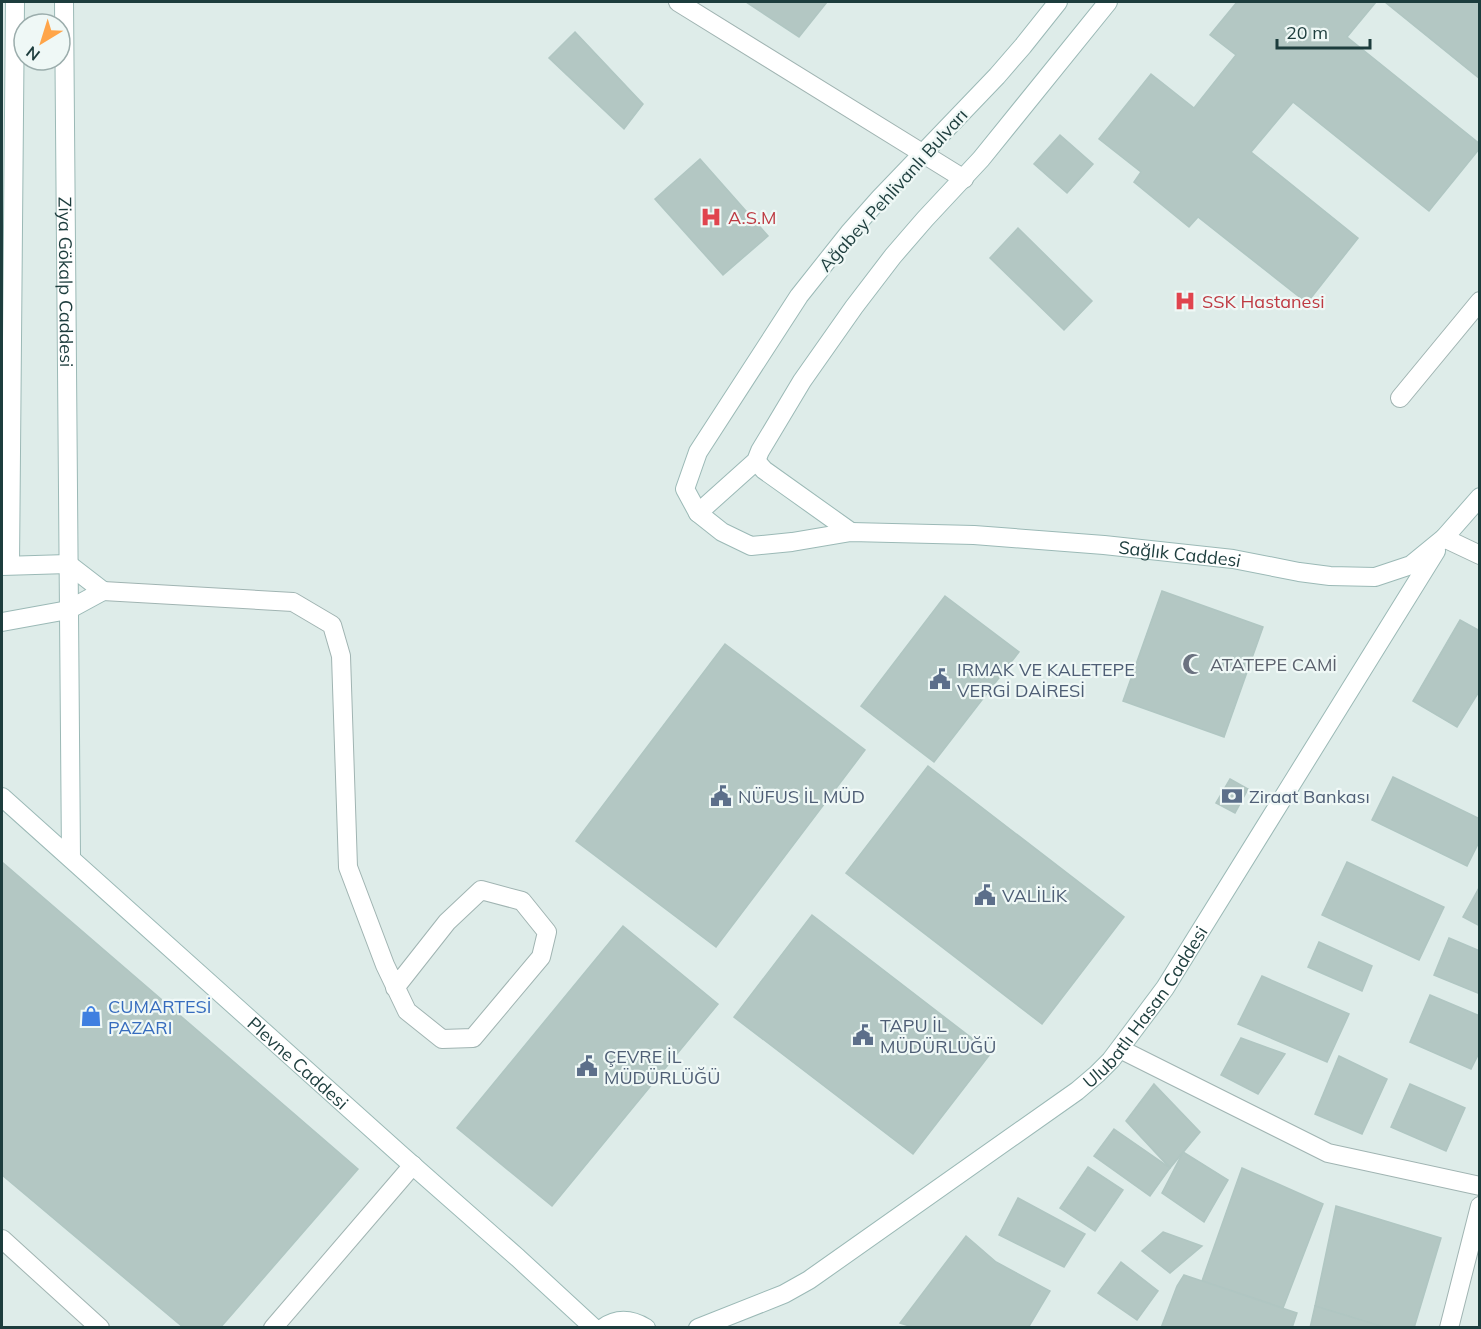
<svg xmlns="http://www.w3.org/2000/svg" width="1481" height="1329" font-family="Mulish,sans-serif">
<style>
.building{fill:#b3c7c3;stroke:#b0c6c2;stroke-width:1.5}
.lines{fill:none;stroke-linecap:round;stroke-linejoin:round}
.lane-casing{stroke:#a0b4b2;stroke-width:20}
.street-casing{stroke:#a0b4b2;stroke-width:20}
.secondary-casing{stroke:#9bb9b6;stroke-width:20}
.lane{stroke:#fff;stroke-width:18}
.street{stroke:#fff;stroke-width:18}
.secondary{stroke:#fff;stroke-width:18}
.labels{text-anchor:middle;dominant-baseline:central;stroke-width:4.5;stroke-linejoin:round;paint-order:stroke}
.street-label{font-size:18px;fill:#1d3d3d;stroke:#eff8f6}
.health-label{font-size:18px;fill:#be3a42;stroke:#eff8f6;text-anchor:start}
.worship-label{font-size:18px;fill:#5b616d;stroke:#eff8f6;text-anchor:start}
.service-label{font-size:18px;fill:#4e5e75;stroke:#eff8f6;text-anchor:start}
.shop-label{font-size:18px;fill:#366cbe;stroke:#eff8f6;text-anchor:start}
</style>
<rect width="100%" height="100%" fill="#deece9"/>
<g class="building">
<path d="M746 2H827L799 37Z"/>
<path d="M1237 2H1376L1347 37 1480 144V148L1429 211 1293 102 1251 152 1358 238 1307 303 1198 217 1189 227 1134 182 1141 172 1099 139 1151 74 1194 108 1236 55 1210 35Z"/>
<path d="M1385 2H1480V79Z"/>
<path d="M575 32 643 104 624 129 549 58Z"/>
<path d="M1060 135 1093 164 1067 193 1034 164Z"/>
<path d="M700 159 768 236 723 275 655 199Z"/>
<path d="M1018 228 1092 301 1064 330 990 258Z"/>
<path d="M1162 591 1263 627 1224 737 1123 701Z"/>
<path d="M945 596 1019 652 934 762 861 706Z"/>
<path d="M1460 620 1480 631V690L1457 727 1413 701Z"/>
<path d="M725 644 865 750 716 947 576 841Z"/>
<path d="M928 766 1124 917 1042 1024 846 873Z"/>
<path d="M1393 777 1480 819V840L1467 866 1372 820Z"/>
<path d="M1230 779 1248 789 1235 813 1216 803Z"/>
<path d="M2 862 358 1169 220 1328H184L2 1175Z"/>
<path d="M1347 862 1444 907 1419 960 1322 915Z"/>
<path d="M1480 886V926L1463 917Z"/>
<path d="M812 915 991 1053 913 1154 734 1017Z"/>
<path d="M623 926 718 1004 552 1206 457 1128Z"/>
<path d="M1449 938 1480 951V994L1434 975Z"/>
<path d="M1319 942 1372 966 1362 991 1308 967Z"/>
<path d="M1262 976 1349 1014 1327 1062 1238 1024Z"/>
<path d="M1430 995 1480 1016V1051L1471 1069 1410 1042Z"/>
<path d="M1241 1038 1285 1054 1258 1094 1221 1075Z"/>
<path d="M1339 1056 1387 1079 1362 1134 1315 1114Z"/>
<path d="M1154 1084 1200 1132 1170 1168 1126 1121Z"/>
<path d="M1410 1084 1465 1108 1446 1151 1391 1127Z"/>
<path d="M1114 1129 1170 1168 1150 1196 1094 1156Z"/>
<path d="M1183 1152 1228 1180 1204 1222 1162 1193Z"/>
<path d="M1088 1167 1123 1190 1095 1231 1060 1208Z"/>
<path d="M1242 1168 1323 1204 1283 1308 1202 1281Z"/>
<path d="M1018 1198 1085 1234 1064 1267 999 1235Z"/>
<path d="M1336 1206 1441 1238 1414 1328H1387L1315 1306Z"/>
<path d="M1163 1232 1202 1246 1170 1273 1142 1251Z"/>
<path d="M966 1236 996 1262 1050 1291 1028 1328H916L900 1323Z"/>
<path d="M1121 1262 1158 1291 1137 1320 1098 1293Z"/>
<path d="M1184 1275 1297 1313 1292 1328H1161L1177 1286Z"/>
<path d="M1315 1306 1387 1328H1310Z"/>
</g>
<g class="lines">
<defs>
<g id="lane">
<path d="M1400 398 1480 301"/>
<path d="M103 591 293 602 332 625 341 656 348 867 385 965 407 1011 442 1039 473 1038 541 957 547 932 522 901 481 890 447 922 395 988"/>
</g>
<g id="street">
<path d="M678 2 964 179"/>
<path d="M1444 538 1480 555"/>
<path d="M1120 1049 1328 1153 1480 1186"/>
<path d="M2 1239 100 1328"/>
<path d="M273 1328 413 1165"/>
<path d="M1449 1328 1480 1206"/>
</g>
<g id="secondary">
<path id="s1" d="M64 2 71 858"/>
<path id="s2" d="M1058 2 1023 46 997 76 880 198 849 233 799 296 698 452 685 489 698 513 722 532 751 546 792 542 851 532 974 535 1104 545 1233 559 1299 572 1330 576 1375 577 1411 565 1444 538 1480 497"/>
<path d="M756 461 764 470 851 532"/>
<path d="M698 513 756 461 760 451 802 381 854 307 893 256 925 219 981 159 1108 2"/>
<path d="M10 565 15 2"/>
<path d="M2 566 68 564 103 591 68 610 2 622"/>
<path id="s3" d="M2 797 401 1155 518 1258 594 1328"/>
<path d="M603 1328C617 1318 631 1319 646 1328"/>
<path id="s4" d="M698 1328 784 1294 809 1280 1077 1091 1097 1074 1111 1060 1165 988 1436 551"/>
</g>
</defs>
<use href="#lane" class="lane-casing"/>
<use href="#street" class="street-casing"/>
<use href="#secondary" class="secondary-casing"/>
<use href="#lane" class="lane"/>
<use href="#street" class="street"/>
<use href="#secondary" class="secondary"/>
</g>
<defs>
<symbol id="hospital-bare" viewBox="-9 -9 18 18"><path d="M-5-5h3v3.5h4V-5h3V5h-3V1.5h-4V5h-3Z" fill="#e0444e" stroke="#eff8f6" stroke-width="2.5" paint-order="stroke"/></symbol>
<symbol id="mosque-bare" viewBox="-9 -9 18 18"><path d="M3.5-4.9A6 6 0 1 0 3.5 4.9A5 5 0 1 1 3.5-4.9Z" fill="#6b7280" stroke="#eff8f6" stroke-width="2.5" paint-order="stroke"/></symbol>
<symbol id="civic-bare" viewBox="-9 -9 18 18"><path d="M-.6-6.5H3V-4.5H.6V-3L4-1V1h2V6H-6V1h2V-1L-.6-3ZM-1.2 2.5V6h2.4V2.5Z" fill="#5c6f8a" stroke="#eff8f6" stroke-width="2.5" paint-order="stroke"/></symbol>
<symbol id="bank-bare" viewBox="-9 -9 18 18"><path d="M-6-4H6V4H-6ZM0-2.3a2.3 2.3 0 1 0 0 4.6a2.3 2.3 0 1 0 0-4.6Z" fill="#5c6f8a" stroke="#eff8f6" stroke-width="2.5" paint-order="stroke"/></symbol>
<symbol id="shop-bare" viewBox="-9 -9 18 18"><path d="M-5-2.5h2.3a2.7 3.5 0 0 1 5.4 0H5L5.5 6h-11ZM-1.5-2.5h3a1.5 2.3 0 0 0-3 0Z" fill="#3f7fe0" stroke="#eff8f6" stroke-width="2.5" paint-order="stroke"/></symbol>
</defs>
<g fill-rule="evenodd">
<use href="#hospital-bare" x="696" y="202" width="30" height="30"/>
<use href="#hospital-bare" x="1170" y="286" width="30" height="30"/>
<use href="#mosque-bare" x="1178" y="649" width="30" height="30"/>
<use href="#civic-bare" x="925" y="664" width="30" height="30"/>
<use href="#civic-bare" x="706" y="781" width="30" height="30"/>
<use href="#bank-bare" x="1217" y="781" width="30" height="30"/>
<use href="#civic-bare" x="970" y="880" width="30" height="30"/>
<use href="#shop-bare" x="76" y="1001" width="30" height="30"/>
<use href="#civic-bare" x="848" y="1020" width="30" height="30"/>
<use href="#civic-bare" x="572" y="1051" width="30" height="30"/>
</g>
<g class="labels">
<g class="street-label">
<text transform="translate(893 190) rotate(-48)">Ağabey Pehlivanlı Bulvarı</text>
<text stroke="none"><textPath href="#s1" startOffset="280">Ziya Gökalp Caddesi</textPath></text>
<text stroke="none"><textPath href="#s2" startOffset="1138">Sağlık Caddesi</textPath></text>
<text stroke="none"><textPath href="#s4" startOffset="558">Ulubatlı Hasan Caddesi</textPath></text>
<text stroke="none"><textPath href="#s3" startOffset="398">Plevne Caddesi</textPath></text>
</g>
<g class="health-label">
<text x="728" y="217">A.S.M</text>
<text x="1202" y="301">SSK Hastanesi</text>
</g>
<g class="worship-label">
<text x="1210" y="664">ATATEPE CAMİ</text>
</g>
<g class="service-label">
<text x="957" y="669">IRMAK VE KALETEPE<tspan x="957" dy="21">VERGİ DAİRESİ</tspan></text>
<text x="738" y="796">NÜFUS İL MÜD</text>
<text x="1249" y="796">Ziraat Bankası</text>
<text x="1002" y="895">VALİLİK</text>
<text x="880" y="1025">TAPU İL<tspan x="880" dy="21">MÜDÜRLÜĞÜ</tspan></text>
<text x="604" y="1056">ÇEVRE İL<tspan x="604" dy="21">MÜDÜRLÜĞÜ</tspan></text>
</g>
<g class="shop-label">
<text x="108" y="1006">CUMARTESİ<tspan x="108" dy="21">PAZARI</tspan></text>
</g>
</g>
<rect width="1481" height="1329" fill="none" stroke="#1d3d3d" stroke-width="6"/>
<g transform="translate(42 42) rotate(218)"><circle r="28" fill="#eff8f6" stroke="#9badac" stroke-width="1.5"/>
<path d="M0-4.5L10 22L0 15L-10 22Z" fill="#ffa549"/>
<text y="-9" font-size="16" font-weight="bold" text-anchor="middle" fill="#1d3d3d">N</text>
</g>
<path d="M1277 39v9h93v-9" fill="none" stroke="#1d3d3d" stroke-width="3"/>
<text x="1286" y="39" font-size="18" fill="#1d3d3d" stroke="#eff8f6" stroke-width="4.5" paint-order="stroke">20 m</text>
</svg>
